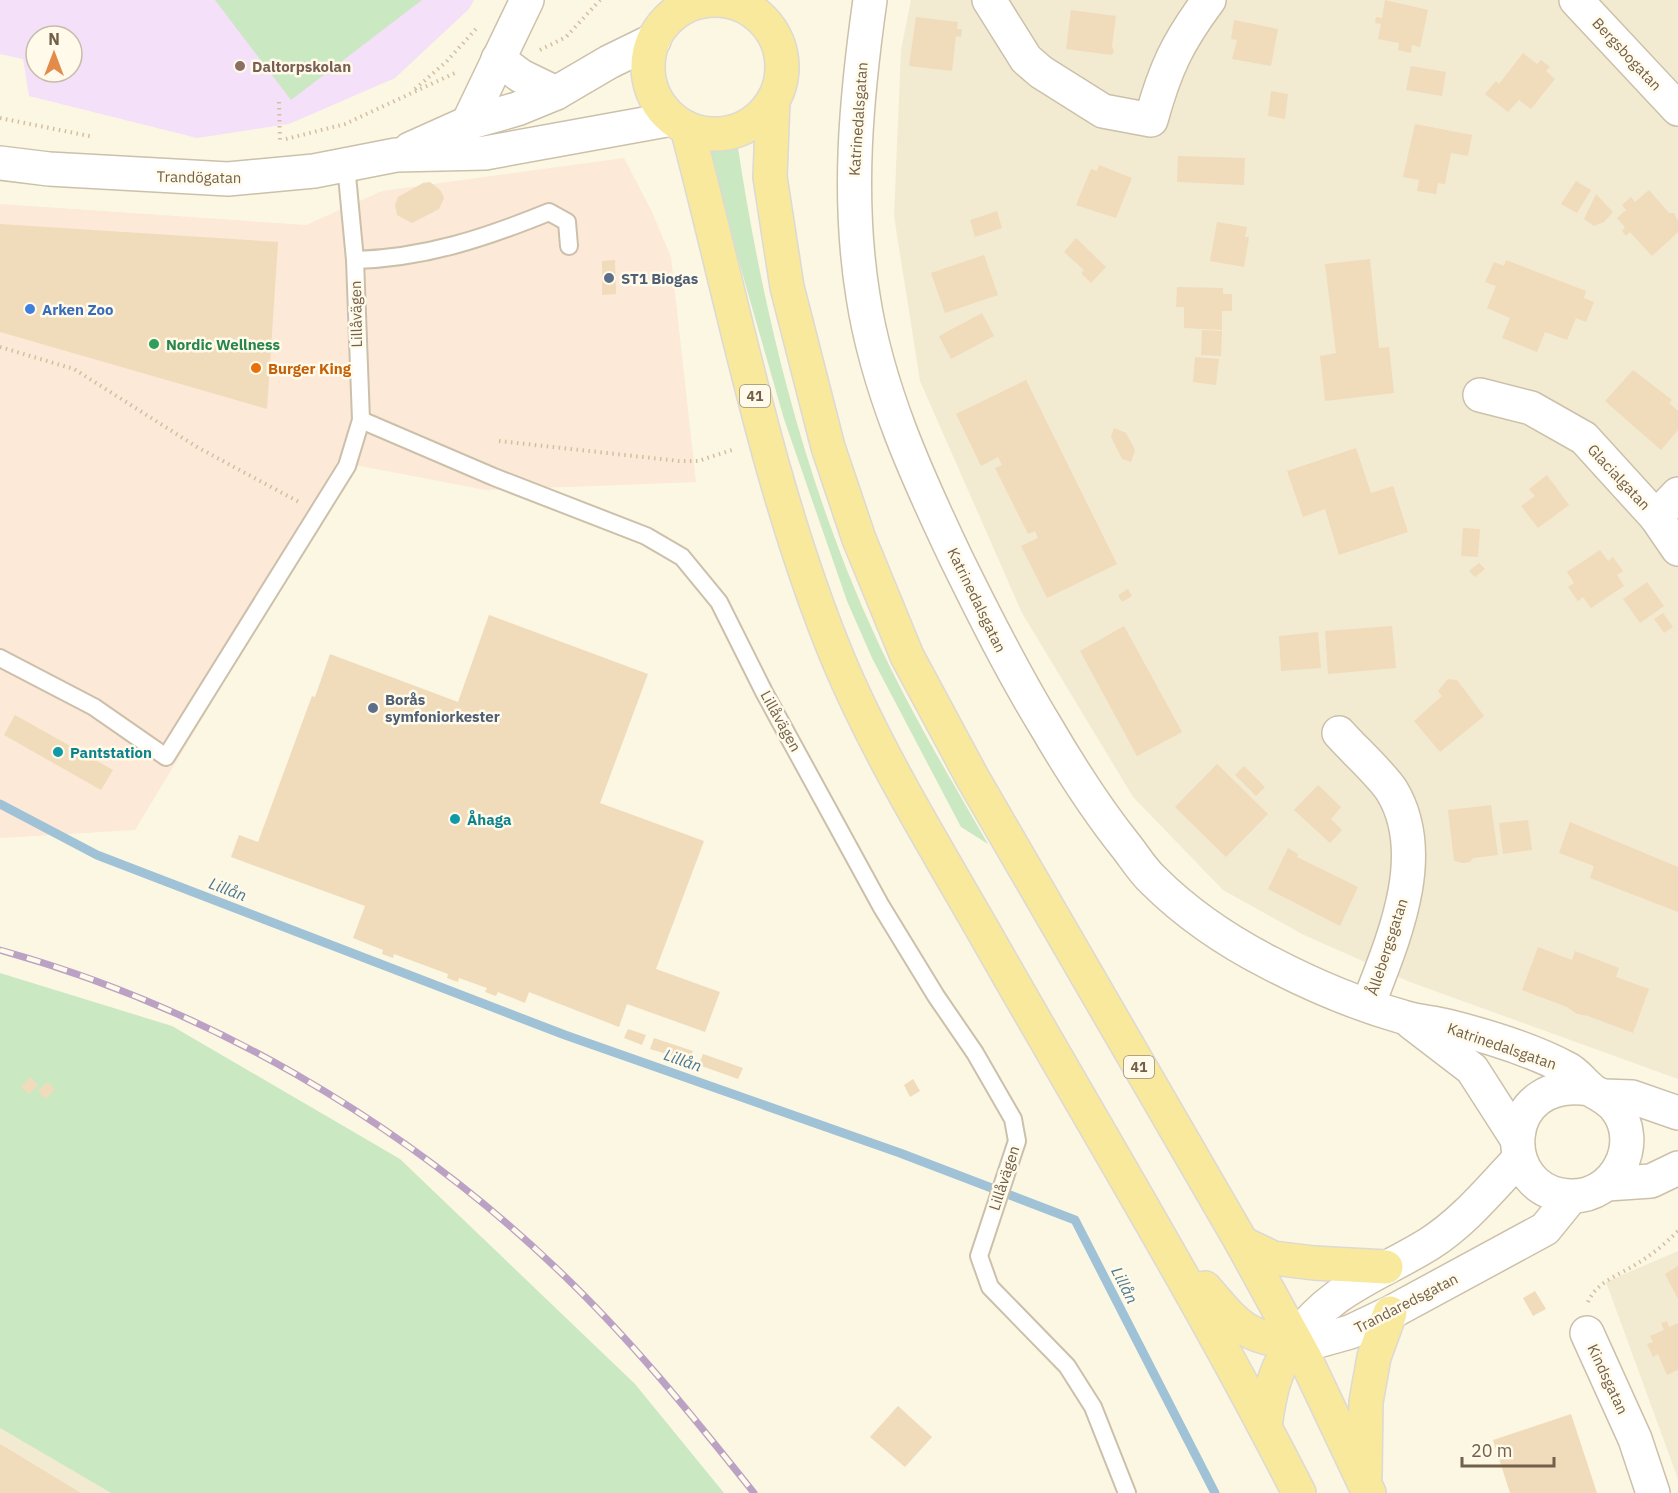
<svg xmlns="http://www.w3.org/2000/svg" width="1678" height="1493" font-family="'IBM Plex Sans',sans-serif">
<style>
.residential{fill:#f3ead2}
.commercial{fill:#fce9d7}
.education{fill:#f4e0f8;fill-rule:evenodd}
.green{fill:#cae8c2}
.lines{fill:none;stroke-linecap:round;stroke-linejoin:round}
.stream{stroke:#9fc2d6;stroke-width:9}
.building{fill:#f0dbbb}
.service-casing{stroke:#ccc0aa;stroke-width:20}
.minor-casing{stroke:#ccc0aa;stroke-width:36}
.tertiary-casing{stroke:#ccc0aa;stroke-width:36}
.primary-casing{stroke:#ddd9d4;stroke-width:36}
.path{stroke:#d5be9f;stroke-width:4;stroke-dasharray:1.5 4.5;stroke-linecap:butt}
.service{stroke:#fff;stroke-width:16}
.minor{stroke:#fff;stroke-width:33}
.tertiary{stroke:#fff;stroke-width:33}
.primary{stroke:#f8e99d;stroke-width:33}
.rail-casing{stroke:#bba2c4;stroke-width:7}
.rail{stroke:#fffae9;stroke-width:4.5;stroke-dasharray:14;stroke-linecap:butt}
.education-dot{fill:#8d6e63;stroke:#fffae9;stroke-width:2}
.service-dot{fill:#5c6f8a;stroke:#fffae9;stroke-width:2}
.shop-dot{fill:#3f7fe0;stroke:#fffae9;stroke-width:2}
.leisure-dot{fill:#2e9e5b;stroke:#fffae9;stroke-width:2}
.food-dot{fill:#e8710a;stroke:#fffae9;stroke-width:2}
.culture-dot{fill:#0f9aa8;stroke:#fffae9;stroke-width:2}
.labels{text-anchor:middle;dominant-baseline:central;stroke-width:5;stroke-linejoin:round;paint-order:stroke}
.shield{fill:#fffae9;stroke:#9d8e7a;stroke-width:1.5}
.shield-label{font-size:14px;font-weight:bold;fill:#73604a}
.street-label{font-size:15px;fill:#73604a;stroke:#fffae9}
.education-label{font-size:15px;font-weight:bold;fill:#785e54;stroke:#fffae9;text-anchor:start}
.service-label{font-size:15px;font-weight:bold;fill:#4e5e75;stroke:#fffae9;text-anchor:start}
.shop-label{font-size:15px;font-weight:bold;fill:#366cbe;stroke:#fffae9;text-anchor:start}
.leisure-label{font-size:15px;font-weight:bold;fill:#27864d;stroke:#fffae9;text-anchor:start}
.food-label{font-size:15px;font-weight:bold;fill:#c56008;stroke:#fffae9;text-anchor:start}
.culture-label{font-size:15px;font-weight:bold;fill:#0d838f;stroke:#fffae9;text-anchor:start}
.water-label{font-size:16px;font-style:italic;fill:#4a7993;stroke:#fffae9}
</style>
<rect width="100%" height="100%" fill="#fbf7e3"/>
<g class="residential">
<path d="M911 0H1678V1079L1410 982 1304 935 1223 890 1133 797 1022 613 920 381 894 216 901 50Z"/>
<path d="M1678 1251V1479L1606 1282Z"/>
<path d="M0 1428 111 1493H0Z"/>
</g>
<path class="commercial" d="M624 158 652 212 671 257 696 482 486 490 355 465 135 830 0 838V204L306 225 382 191Z"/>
<path class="education" d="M0 0H474L469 9 395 78 289 124 197 138 29 96 23 59 0 54ZM36 36H72V72H36Z"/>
<g class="green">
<path d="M215 0H422L291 100Z"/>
<path d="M738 148C765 325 810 504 889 665 919 726 954 785 988 844L961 827 872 658 847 601 784 419 707 150Z"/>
<path d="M0 973 172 1026 400 1159 635 1384 724 1493H111L0 1428Z"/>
</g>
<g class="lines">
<path class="stream" d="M0 804 97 855 565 1035 900 1153 1075 1220 1215 1493"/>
</g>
<g class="building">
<path d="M1385 0 1428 10 1420 47 1412 45 1411 53 1398 50 1399 43 1378 39 1381 24 1375 23 1376 17 1382 18Z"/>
<path d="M1071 10 1116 16 1112 46 1114 52 1111 55 1066 49Z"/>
<path d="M916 17 958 22 957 29H962L961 37 956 36 952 71 909 66Z"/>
<path d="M1234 20 1278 29 1271 66 1232 59 1237 40 1231 39Z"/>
<path d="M1523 53 1537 64 1541 60 1550 67 1546 71 1555 79 1531 109 1519 100 1508 112 1485 94 1496 81 1499 84Z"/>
<path d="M1411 66 1446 72 1442 96 1406 90Z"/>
<path d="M1271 91 1288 94 1285 119 1268 116Z"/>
<path d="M1415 124 1472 135 1468 156 1451 153 1445 184 1438 183 1436 194 1417 191 1419 180 1403 177Z"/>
<path d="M1178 156 1245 158 1244 185 1177 182Z"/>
<path d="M1099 165 1132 178 1116 218 1076 205 1091 169 1097 171Z"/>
<path d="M1576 181 1591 190 1577 213 1561 204Z"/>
<path d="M430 182 441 191 444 198 439 209 412 223 397 215 395 205 398 197 423 183Z"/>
<path d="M1649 190 1669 213H1674L1678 221V232L1652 256 1630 232 1626 236 1622 231 1625 227 1617 218 1626 210 1622 205 1631 197 1635 202Z"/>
<path d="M1596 194 1613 212 1604 222 1594 226 1584 219Z"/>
<path d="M997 211 1002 228 975 237 970 220Z"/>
<path d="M1217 222 1247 227 1245 237H1249L1244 267 1210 261Z"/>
<path d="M0 224 278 242 267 409 0 332Z"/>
<path d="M1076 238 1106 267 1091 283 1081 273 1084 270 1064 252Z"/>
<path d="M984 255 998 295 945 313 931 273Z"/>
<path d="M1370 259 1379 348 1389 347 1394 393 1325 401 1320 356 1336 353 1325 264Z"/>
<path d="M615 260 616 294 602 295V261Z"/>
<path d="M1506 260 1586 291 1584 298 1594 302 1586 322 1576 318 1567 340 1545 332 1537 352 1502 338 1510 318 1487 308 1496 286 1485 282 1494 262 1504 266Z"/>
<path d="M1177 287 1223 288V294H1232V311H1222V330L1184 328V307H1176Z"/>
<path d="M982 313 994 336 951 359 939 336Z"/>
<path d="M1202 330 1222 331 1221 356 1201 355Z"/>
<path d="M1195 357 1219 359 1216 385 1193 382Z"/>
<path d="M1633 370 1672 400 1669 403 1678 411V430L1661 450 1605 401Z"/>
<path d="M1026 380 1117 564 1047 598 1021 546 1038 538 1035 531 1028 534 995 468 1002 465 998 457 981 466 956 414Z"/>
<path d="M1114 428 1126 433 1135 450 1131 462 1122 459 1111 437Z"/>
<path d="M1356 448 1371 493 1393 486 1408 532 1339 555 1325 509 1303 517 1287 471Z"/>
<path d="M1547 475 1569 505 1538 528 1521 506 1535 496 1529 489Z"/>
<path d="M1463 528 1480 529 1478 557 1461 556Z"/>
<path d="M1600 550 1608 561 1613 557 1623 571 1617 575 1624 586 1591 608 1583 597 1578 601 1568 587 1574 583 1567 572Z"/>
<path d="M1479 563 1485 569 1475 577 1469 571Z"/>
<path d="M1647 582 1664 606 1640 623 1623 599Z"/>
<path d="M1128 589 1132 596 1122 602 1118 595Z"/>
<path d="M1663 613 1673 627 1664 633 1654 619Z"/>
<path d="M489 615 648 674 600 803 704 841 656 969 720 992 705 1032 627 1004 619 1027 529 992 525 1003 498 992 496 996 485 992 487 988 459 978 458 982 447 978 448 974 394 954 393 958 382 954 383 950 353 938 365 906 231 857 239 835 258 842 312 696 315 697 330 654 458 702Z"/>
<path d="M1124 626 1182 732 1137 756 1080 651Z"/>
<path d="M1392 626 1396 668 1328 674 1325 631Z"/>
<path d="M1318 632 1321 668 1281 671 1279 636Z"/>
<path d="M1448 679 1457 680 1484 716 1440 752 1414 721 1442 696 1438 691Z"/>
<path d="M15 715 113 770 101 790 4 735Z"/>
<path d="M1217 764 1268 814 1226 857 1175 807Z"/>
<path d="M1244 766 1265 787 1256 796 1235 775Z"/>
<path d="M1318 785 1341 807 1331 819 1342 830 1330 843 1294 810Z"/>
<path d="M1491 805 1498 855 1473 858 1470 862 1463 863 1454 861 1448 810Z"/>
<path d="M1528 820 1532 850 1503 854 1499 823Z"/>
<path d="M1570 822 1678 867V912L1590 878 1594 866 1559 853Z"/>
<path d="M1288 848 1298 854 1297 857 1358 887 1340 926 1268 889Z"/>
<path d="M1538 947 1572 960 1575 951 1619 968 1616 977 1649 989 1633 1033 1588 1016 1577 1014 1567 1007 1522 990Z"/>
<path d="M628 1029 646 1035 642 1045 624 1038Z"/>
<path d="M654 1038 693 1051 690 1061 650 1049Z"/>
<path d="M703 1054 743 1068 738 1079 699 1065Z"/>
<path d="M30 1077 38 1085 29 1094 21 1087Z"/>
<path d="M913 1079 920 1091 910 1097 904 1085Z"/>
<path d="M47 1082 55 1089 46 1099 38 1091Z"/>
<path d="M1678 1266V1299L1665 1274Z"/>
<path d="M1535 1291 1546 1309 1533 1316 1523 1298Z"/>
<path d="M1667 1321 1669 1327 1678 1323V1370L1667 1375 1658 1354 1653 1357 1647 1344 1653 1342 1650 1336 1664 1330 1661 1323Z"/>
<path d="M898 1406 932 1437 905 1467 870 1437Z"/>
<path d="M1571 1414 1597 1493H1510L1493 1440Z"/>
<path d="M0 1444 81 1493H0Z"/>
</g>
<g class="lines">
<defs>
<g id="service">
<path d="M355 260C425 258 485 238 549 212L567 222 569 246"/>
<path d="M361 420 494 477 646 536 682 557 719 602 764 692 881 906 936 996 975 1053 1013 1119 1017 1141 979 1256 990 1287 1067 1366 1093 1407 1127 1493"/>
<path d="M0 658 94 707 166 757 347 466 361 420 355 260 346 165"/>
</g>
<g id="minor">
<path d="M989 0 1026 59 1041 72 1103 111 1151 120C1165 69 1177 43 1209 0"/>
<path d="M1576 0 1678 109"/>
<path d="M498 59 521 76 556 93"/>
<path d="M468 123 527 0"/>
<path d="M410 149 468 123 517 109 556 93 609 62 654 40"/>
<path d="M0 163 49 169 228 179 314 171 396 155 485 153 672 119"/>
<path d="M1480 395 1531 408 1584 438 1656 517 1678 549"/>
<path d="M1656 517 1678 494"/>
<path d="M1339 733C1353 749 1382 775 1392 791 1431 856 1392 942 1368 1005"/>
<path d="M1587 1333 1635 1439 1653 1493"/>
</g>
<g id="tertiary">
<path d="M870 0C856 99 847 197 863 296 877 388 916 474 956 558 984 615 1012 671 1045 725 1070 768 1094 806 1125 845 1134 856 1142 870 1153 880 1187 914 1227 941 1270 963 1312 985 1357 1004 1403 1017 1417 1022 1433 1022 1447 1026 1487 1036 1530 1049 1566 1068 1577 1073 1583 1084 1593 1091 1601 1096 1608 1099 1615 1107 1644 1142 1616 1198 1570 1196 1496 1193 1499 1074 1590 1089"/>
<path d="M1412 1023 1472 1069 1517 1139"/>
<path d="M1604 1096 1632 1097 1678 1113"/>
<path d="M1607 1184 1651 1181 1678 1168"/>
<path d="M1294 1342 1318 1341 1350 1332 1390 1313 1545 1229 1571 1197"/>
<path d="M1294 1342C1328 1289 1379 1275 1429 1244 1465 1221 1490 1189 1519 1159"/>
</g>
<g id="primary">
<circle cx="715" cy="67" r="67"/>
<path d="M773 101 770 177 787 287 828 447 859 539 907 656 972 777 1242 1243 1306 1360 1369 1493"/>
<path d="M687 128C734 305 768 489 838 659 878 754 933 843 984 932 1090 1119 1202 1302 1299 1493"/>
<path d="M1242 1243 1273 1258 1314 1263 1386 1267"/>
<path d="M1205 1288C1236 1324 1244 1338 1294 1342"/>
<path d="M1265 1426C1270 1392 1274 1370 1294 1342"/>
<path d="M1365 1476 1366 1402 1374 1357 1390 1313"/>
</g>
</defs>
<use href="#service" class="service-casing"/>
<use href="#minor" class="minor-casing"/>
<use href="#tertiary" class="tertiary-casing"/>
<use href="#primary" class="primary-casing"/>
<g class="path">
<path d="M540 50 566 37 600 0"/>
<path d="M415 89 446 62 476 29"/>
<path d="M279 102 280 142"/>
<path d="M0 118 94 137"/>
<path d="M286 139 345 124 457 72"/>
<path d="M0 347 74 369 197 447 299 502"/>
<path d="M499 441 679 461H698L735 449"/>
<path d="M1588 1302C1597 1281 1620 1275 1638 1263 1653 1254 1666 1243 1678 1231"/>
</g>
<use href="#service" class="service"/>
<use href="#minor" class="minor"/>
<use href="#tertiary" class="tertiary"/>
<use href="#primary" class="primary"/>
<defs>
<path id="rail" d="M0 950C206 1007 402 1121 556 1268 629 1337 692 1415 754 1493"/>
</defs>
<use href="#rail" class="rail-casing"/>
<use href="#rail" class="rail"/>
</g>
<circle class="education-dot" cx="240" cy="66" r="6"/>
<g class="service-dot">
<circle cx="609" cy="278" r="6"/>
<circle cx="373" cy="708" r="6"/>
</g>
<circle class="shop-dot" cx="30" cy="309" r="6"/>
<circle class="leisure-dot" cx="154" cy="344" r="6"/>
<circle class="food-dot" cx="256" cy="368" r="6"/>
<g class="culture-dot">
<circle cx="58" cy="752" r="6"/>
<circle cx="455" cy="819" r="6"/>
</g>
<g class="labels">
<g class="shield">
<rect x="740" y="385" width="30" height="22" rx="4.5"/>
<rect x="1124" y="1056" width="30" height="22" rx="4.5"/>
</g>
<g class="shield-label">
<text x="755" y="396">41</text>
<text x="1139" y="1067">41</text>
</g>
<g class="street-label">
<text transform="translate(1627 54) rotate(47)">Bergsbogatan</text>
<text transform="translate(858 119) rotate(-86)">Katrinedalsgatan</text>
<text transform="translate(199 177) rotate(1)">Trandögatan</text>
<text transform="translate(356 314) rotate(-91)">Lillåvägen</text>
<text transform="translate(1619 477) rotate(47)">Glacialgatan</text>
<text transform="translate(977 600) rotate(64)">Katrinedalsgatan</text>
<text transform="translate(781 721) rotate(61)">Lillåvägen</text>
<text transform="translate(1387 947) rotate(-72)">Ållebergsgatan</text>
<text transform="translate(1502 1046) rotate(19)">Katrinedalsgatan</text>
<text transform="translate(1004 1178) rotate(-72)">Lillåvägen</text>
<text transform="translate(1406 1303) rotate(-27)">Trandaredsgatan</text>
<text transform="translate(1608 1379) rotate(65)">Kindsgatan</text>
</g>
<g class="education-label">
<text x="252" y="66">Daltorpskolan</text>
</g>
<g class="service-label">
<text x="621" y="278">ST1 Biogas</text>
<text x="385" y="699">Borås<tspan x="385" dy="17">symfoniorkester</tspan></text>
</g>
<g class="shop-label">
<text x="42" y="309">Arken Zoo</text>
</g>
<g class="leisure-label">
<text x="166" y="344">Nordic Wellness</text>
</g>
<g class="food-label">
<text x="268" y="368">Burger King</text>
</g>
<g class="culture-label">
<text x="70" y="752">Pantstation</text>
<text x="467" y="819">Åhaga</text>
</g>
<g class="water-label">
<text transform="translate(228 889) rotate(21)">Lillån</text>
<text transform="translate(683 1060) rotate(19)">Lillån</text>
<text transform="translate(1125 1285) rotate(63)">Lillån</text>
</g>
</g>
<g transform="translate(54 54)"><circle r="28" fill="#fffae9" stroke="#c7bca9" stroke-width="1.5"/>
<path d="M0-4.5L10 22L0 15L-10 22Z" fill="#e28b4b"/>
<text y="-9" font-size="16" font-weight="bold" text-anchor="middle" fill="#73604a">N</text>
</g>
<path d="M1462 1457v9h92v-9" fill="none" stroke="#73604a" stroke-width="3"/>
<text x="1471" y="1457" font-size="18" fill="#73604a" stroke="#fffae9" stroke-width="4.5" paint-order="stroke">20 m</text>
</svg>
